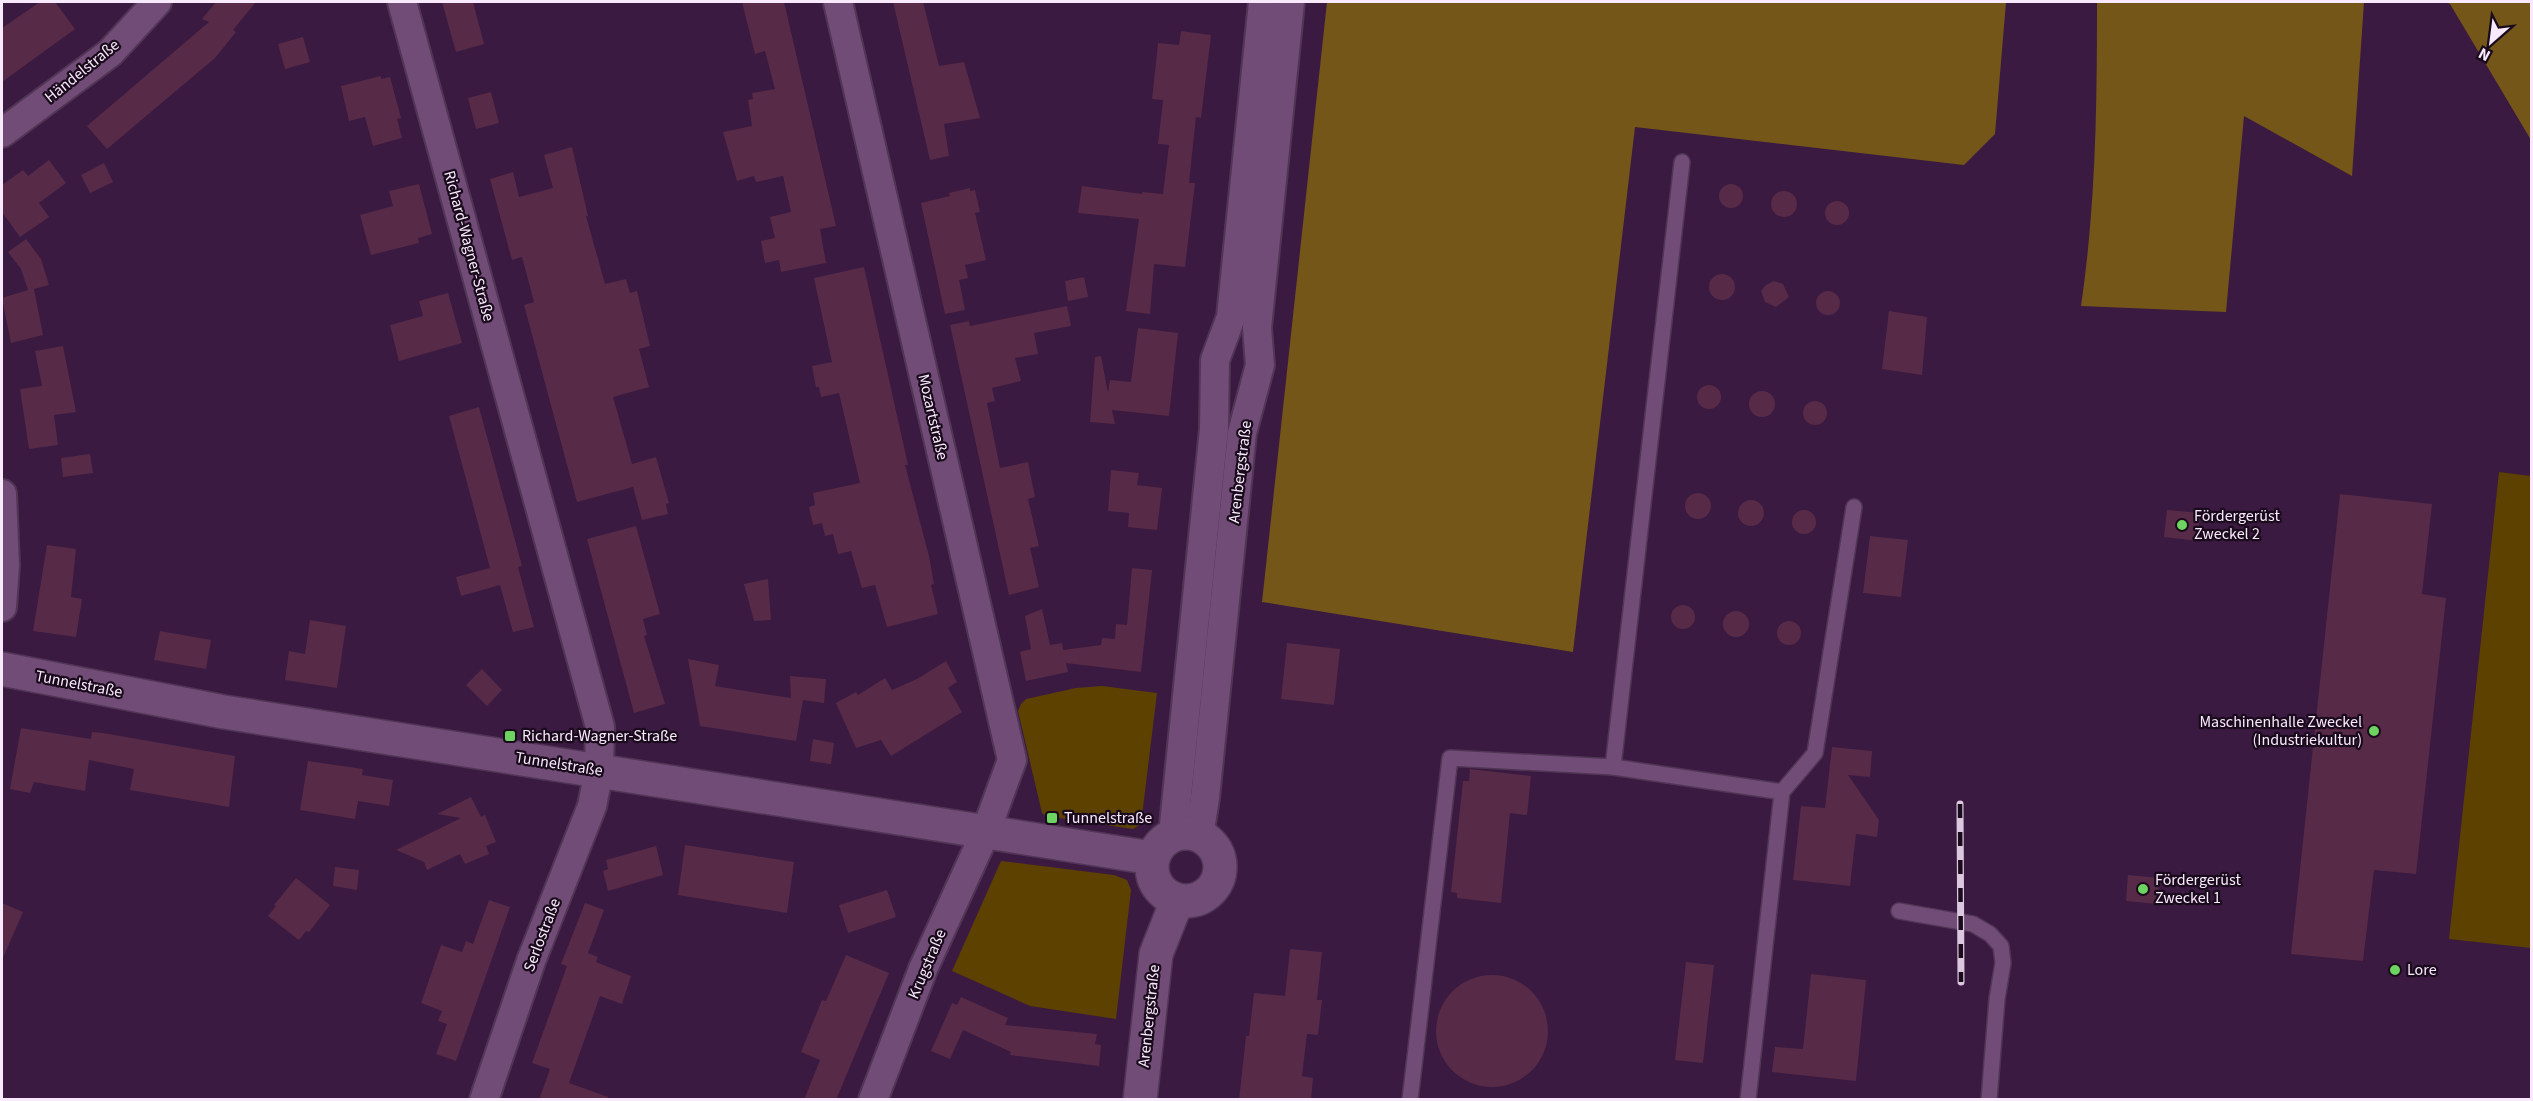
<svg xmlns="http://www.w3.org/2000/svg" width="2533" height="1101" font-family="'Source Sans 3',sans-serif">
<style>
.green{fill:#5d4100}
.forest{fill:#745618}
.building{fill:#572a48}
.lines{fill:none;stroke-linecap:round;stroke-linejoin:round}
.lane-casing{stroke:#503555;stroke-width:18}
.street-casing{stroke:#503555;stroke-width:32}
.secondary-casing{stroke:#503555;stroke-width:36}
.lane{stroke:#704c76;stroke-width:15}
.street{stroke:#704c76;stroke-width:28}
.secondary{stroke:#704c76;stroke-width:33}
.rail-casing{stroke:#dbc8de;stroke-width:7}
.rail{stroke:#1a0b1c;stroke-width:4.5;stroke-dasharray:14;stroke-linecap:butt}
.poi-dot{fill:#6dd361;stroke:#1a0b1c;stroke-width:2}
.labels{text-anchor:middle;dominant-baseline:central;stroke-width:4.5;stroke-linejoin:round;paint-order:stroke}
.street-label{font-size:16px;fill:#f9e9fc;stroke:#1a0b1c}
.poi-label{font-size:16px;fill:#f9e9fc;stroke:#1a0b1c;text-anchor:start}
</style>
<rect width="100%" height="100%" fill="#3a1a40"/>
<g class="green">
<path d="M2499 472 2531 476V948L2449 939Z"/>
<path d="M1102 686 1157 693 1141 824 1133 829 1046 816 1042 813 1018 711 1021 704 1026 699 1076 688Z"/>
<path d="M1001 861 1114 875 1127 880 1131 890 1116 1019 1030 1006 952 971Z"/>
</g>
<g class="forest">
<path d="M1327 2H2006L1995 134 1964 165 1635 127 1573 652 1262 602Z"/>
<path d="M2097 2H2364L2352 176 2244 116 2226 312 2081 306C2096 204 2097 104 2097 2Z"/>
<path d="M2446 2H2531V140L2450 4Z"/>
</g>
<g class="building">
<path d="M40 2H55L75 29 2 82V28Z"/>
<path d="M216 2H256L233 30 236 32 215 58 107 149 87 126 209 22 202 19Z"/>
<path d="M442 2H473L484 44 456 52Z"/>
<path d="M742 2H784L836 226 820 229 826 263 781 272 779 260 765 263 761 241 775 238 770 217 791 212 783 176 756 182 754 176 737 181 723 132 752 126 748 100 753 99 752 93 775 89 765 51 755 54Z"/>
<path d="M893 2H923L939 66 964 62 980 118 944 124 949 156 930 160Z"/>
<path d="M1181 31 1211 35 1201 118 1196 117 1189 183H1195L1185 267 1154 264 1150 314 1126 311 1139 219 1078 213 1082 186 1142 194V192L1163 194 1169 145 1158 144 1163 100 1152 99 1157 53 1158 43 1179 45Z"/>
<path d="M303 37 310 62 285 69 278 44Z"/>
<path d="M381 76V79L390 77 401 118 397 119 402 138 373 146 365 117 349 121 341 86Z"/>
<path d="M491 92 499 123 476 129 468 98Z"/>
<path d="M572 147 588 216H586L605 284 626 279 630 293 637 291 650 346 639 349 649 387 613 397 632 464 656 457 669 503 666 504 668 514 642 520 633 487 577 502 524 305 534 302 522 257 512 260 490 179 513 172 519 197 553 188 544 155Z"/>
<path d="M49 160 66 183 39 203 49 217 20 237 2 212V185L23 170 28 176Z"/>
<path d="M104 163 113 182 90 193 81 175Z"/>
<circle cx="1731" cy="196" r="12"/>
<path d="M419 184 432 234 418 238 419 243 371 255 360 215 393 206 389 191Z"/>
<path d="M970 188V191L975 190 980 212 975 213 986 260 965 265 968 278 959 280 965 310 945 314 921 203 950 196 949 193Z"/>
<circle cx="1784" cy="204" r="13"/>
<circle cx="1837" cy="213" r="12"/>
<path d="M26 239 41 259 49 285 34 289 43 335 11 343 2 298 28 290 21 269 8 252Z"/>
<path d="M864 267 908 465H905L929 556 934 584 931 585 938 614 887 627 875 585 862 588 851 551 838 554 833 534 825 536 822 523 813 525 809 507 815 505 813 493 860 483 839 393 821 397 819 387H816L812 366 832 362 814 278Z"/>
<circle cx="1722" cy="287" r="13"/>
<path d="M1084 277 1088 297 1068 301 1065 281Z"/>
<path d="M1774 281 1783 284 1789 297 1776 307 1765 302 1761 291 1766 285Z"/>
<circle cx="1828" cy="303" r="12"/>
<path d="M448 293 462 343 399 361 390 325 423 316 419 301Z"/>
<path d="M1067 306 1071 326 1034 333 1038 354 1015 358 1021 381 992 388 995 401 987 403 1000 468 1028 462 1035 497 1028 499 1039 546 1030 548 1039 587 1009 595 950 325 969 321 970 326Z"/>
<path d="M1889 311 1927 317 1922 375 1882 369Z"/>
<path d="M1138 328 1178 333 1169 416 1112 410 1115 424 1090 422 1095 357 1101 356 1108 393 1110 380 1131 382Z"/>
<path d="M63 346 76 412 54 415 58 445 29 449 20 389 42 386 35 351Z"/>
<circle cx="1709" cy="397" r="12"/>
<circle cx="1762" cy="404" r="13"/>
<circle cx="1815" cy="413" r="12"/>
<path d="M479 407 522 566 518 567 534 627 513 632 500 585 461 596 456 577 490 568 449 416Z"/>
<path d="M90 454 93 473 63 477 61 458Z"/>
<path d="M1111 470 1139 473 1137 485 1162 488 1157 530 1128 527 1129 513 1108 511Z"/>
<circle cx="1698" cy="506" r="13"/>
<path d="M2340 494 2432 504 2422 594 2446 598 2416 874 2374 870 2363 961 2291 954Z"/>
<circle cx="1751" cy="513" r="13"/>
<circle cx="1804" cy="522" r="12"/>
<path d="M2167 510 2200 513 2198 541 2164 537Z"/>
<path d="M636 526 660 614 643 619 647 635 644 636 665 704 634 713 587 539Z"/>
<path d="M1870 536 1908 540 1901 597 1863 593Z"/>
<path d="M47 545 76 549 71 597 82 599 76 637 33 631Z"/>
<path d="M1132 568 1152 570 1141 672 1066 663 1068 672 1026 681 1020 652 1031 649 1025 616 1042 609 1050 645 1062 643 1063 650 1101 645 1102 638 1115 639 1116 624 1127 625Z"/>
<path d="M768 579 771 620 754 621 744 584Z"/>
<circle cx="1683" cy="617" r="12"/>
<circle cx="1736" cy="624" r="13"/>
<path d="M310 620 346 626 337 688 285 680 289 651 305 654Z"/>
<circle cx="1789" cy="633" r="12"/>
<path d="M160 631 211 640 206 669 154 660Z"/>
<path d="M1287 643 1340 649 1334 705 1281 699Z"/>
<path d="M688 659 719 665 715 686 764 694 791 698 790 676 826 679 824 703 803 700 796 741 700 726Z"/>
<path d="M946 661 957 682 948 688 962 712 891 756 881 740 856 748 836 703 856 692 858 695 885 678 892 690 917 679Z"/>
<path d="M482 669 502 690 487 706 466 685Z"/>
<path d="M21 728 91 739 92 732 103 733 235 756 229 807 130 790 134 769 89 760 85 791 34 782 30 793 10 789Z"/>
<path d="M813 739 834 743 831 764 810 761Z"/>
<path d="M1832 747 1872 751 1870 777 1848 775 1879 820 1877 837 1856 834 1850 886 1793 880 1801 806 1825 808Z"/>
<path d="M308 761 363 769 362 775 393 780 389 806 358 801 355 819 300 810Z"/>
<path d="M1470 769 1531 776 1527 815 1510 813 1501 903 1457 898V893L1451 892 1463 781H1469Z"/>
<path d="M471 797 481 817 485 815 496 842 486 846 489 854 465 864 460 854 427 870 424 862 396 850 461 818 437 814Z"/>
<path d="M685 845 794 862 787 913 678 895Z"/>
<path d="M656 846 663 875 608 891 603 871 608 869 606 860Z"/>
<path d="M335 867 359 870 357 890 333 886Z"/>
<path d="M2128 875 2160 878 2157 904 2126 901Z"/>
<path d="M296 878 330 905 309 932 306 931 299 940 268 916 276 906 274 905Z"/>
<path d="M887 890 896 917 848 933 839 905Z"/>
<path d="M489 900 510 907 456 1061 436 1054 447 1024 438 1021 442 1011 421 1003 441 945 462 952 466 941 473 944Z"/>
<path d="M2 903 23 912 2 960Z"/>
<path d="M585 903 604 910 588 953 598 957 596 962 631 976 622 1004 600 996 569 1083 608 1097V1100H539L550 1069 532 1063 567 966 561 964Z"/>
<path d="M1290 949 1322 952 1317 1000H1322L1318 1035 1307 1034 1302 1076 1313 1078 1311 1100H1239L1246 1036H1249L1254 993 1285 996Z"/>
<path d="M846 955 889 973 836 1100H804L820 1060 801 1052 822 1000 826 1001Z"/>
<path d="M1686 962 1714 965 1703 1063 1675 1060Z"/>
<path d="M1811 974 1866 980 1856 1081 1772 1072 1775 1047 1803 1049Z"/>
<circle cx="1492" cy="1031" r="56"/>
<path d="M961 997 1008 1018 1005 1025 1097 1034 1095 1044 1101 1045 1099 1066 1010 1055 1011 1052 963 1030 950 1059 931 1051 952 1003 957 1005Z"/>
</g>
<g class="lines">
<defs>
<g id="lane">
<path d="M1613 767 1682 162"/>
<path d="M1899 911 1973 924 1990 934 2001 946 2003 963 1997 999 1989 1100"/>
<path d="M1410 1100 1450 758 1613 767 1782 792"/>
<path d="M1748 1100 1782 792 1815 753 1854 507"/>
</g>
<g id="street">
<path d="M402 2 600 727 599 771 592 806 531 961 484 1100"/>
<path d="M838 2 1012 760 986 831 923 969 873 1100"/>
<path d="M2 133 110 53 157 2"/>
<path d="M2 494 5 565 2 607"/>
<path d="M1173 835 1214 429 1215 360 1231 317 1263 2"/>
<path d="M1199 836 1205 798 1242 433 1260 365 1257 328 1290 2"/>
</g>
<g id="secondary">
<path d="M2 669 224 712 1152 858"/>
<circle cx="1186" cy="867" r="34"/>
<path d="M1140 1100 1156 954 1177 901"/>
</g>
</defs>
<use href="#lane" class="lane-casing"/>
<use href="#street" class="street-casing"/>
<use href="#secondary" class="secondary-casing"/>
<use href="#lane" class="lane"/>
<use href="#street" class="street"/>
<use href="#secondary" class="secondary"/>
<defs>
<path id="rail" d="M1960 804 1961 982"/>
</defs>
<use href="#rail" class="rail-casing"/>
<use href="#rail" class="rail"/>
</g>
<g class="poi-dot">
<circle cx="2182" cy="525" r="6"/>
<circle cx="2374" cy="731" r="6"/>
<rect x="504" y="730" width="12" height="12" rx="3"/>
<rect x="1046" y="812" width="12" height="12" rx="3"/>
<circle cx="2143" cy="889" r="6"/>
<circle cx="2395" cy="970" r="6"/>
</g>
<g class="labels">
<g class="street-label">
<text transform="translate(82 71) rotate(-39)">Händelstraße</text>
<text transform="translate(469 246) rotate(75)">Richard-Wagner-Straße</text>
<text transform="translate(933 417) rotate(77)">Mozartstraße</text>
<text transform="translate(1240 472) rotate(-83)">Arenbergstraße</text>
<text transform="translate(79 684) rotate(11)">Tunnelstraße</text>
<text transform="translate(559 764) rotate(9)">Tunnelstraße</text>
<text transform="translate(542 935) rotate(-69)">Serlostraße</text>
<text transform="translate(927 964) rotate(-67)">Krugstraße</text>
<text transform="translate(1149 1016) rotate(-84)">Arenbergstraße</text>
</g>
<g class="poi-label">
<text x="2194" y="516">Fördergerüst<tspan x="2194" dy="18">Zweckel 2</tspan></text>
<text x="2362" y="722" text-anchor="end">Maschinenhalle Zweckel<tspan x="2362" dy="18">(Industriekultur)</tspan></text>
<text x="522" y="736">Richard-Wagner-Straße</text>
<text x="1064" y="818">Tunnelstraße</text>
<text x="2155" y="880">Fördergerüst<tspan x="2155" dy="18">Zweckel 1</tspan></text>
<text x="2407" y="970">Lore</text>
</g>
</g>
<rect width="2533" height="1101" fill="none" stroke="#f9e9fc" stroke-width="6"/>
<g transform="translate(2491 42) rotate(208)" stroke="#1a0b1c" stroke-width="4.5" paint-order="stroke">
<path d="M0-4.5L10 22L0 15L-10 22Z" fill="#f9e9fc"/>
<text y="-9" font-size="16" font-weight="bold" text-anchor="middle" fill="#f9e9fc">N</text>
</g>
</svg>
